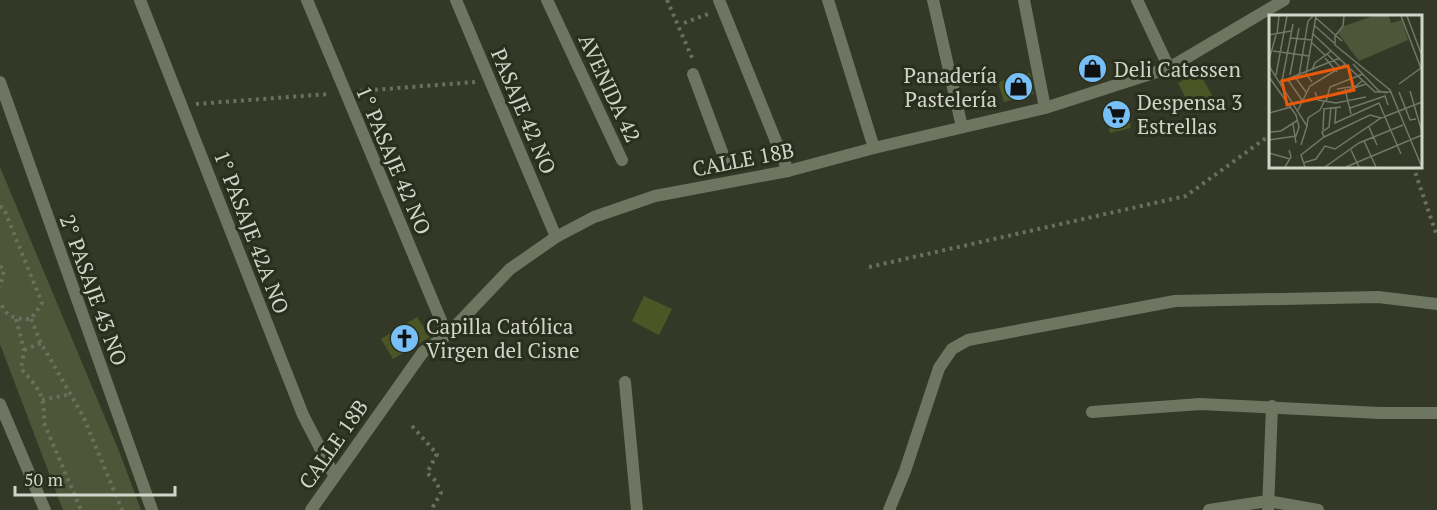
<svg xmlns="http://www.w3.org/2000/svg" width="1437" height="510" font-family="'PT Serif',serif">
<style>
.green{fill:#4e5639}
.building{fill:#4a5626}
.lines{fill:none;stroke-linecap:round;stroke-linejoin:round}
.path{stroke:#6a6f5e;stroke-width:4;stroke-dasharray:3 4.5;stroke-linecap:butt}
.minor{stroke:#6e7560;stroke-width:12}
.labels{text-anchor:middle;dominant-baseline:central;stroke-width:6;stroke-linejoin:round;paint-order:stroke}
.poi-label{font-size:21px;fill:#d1d5c9;stroke:#2a2e1c;text-anchor:start}
.street-label{font-size:21px;fill:#d1d5c9;stroke:#2a2e1c}
.inset-road{fill:none;stroke:#727767;stroke-width:1.5}
.view{fill:#e8590c;fill-opacity:0.15;stroke:#e8590c;stroke-width:3}
.inset-edge{fill:none;stroke:#d1d5c9;stroke-width:3}
</style>
<rect width="100%" height="100%" fill="#333926"/>
<path class="green" d="M0 167 119 451 141 510H63L0 344Z"/>
<g class="building">
<path d="M1199 72 1213 97 1191 108 1178 83Z"/>
<path d="M1030 73 1034 94 1004 102 998 82Z"/>
<path d="M1125 103 1131 128 1110 133 1105 107Z"/>
<path d="M644 296 672 309 659 335 632 321Z"/>
<path d="M417 317 430 337 393 359 381 339Z"/>
</g>
<g class="lines">
<g class="path">
<path d="M667 0 693 60"/>
<path d="M684 23 708 14"/>
<path d="M360 91 475 82"/>
<path d="M196 104 329 94"/>
<path d="M1413 166 1437 236"/>
<path d="M0 206 4 209 42 303 31 319C15 319 6 318 0 301"/>
<path d="M0 266 4 270 0 287"/>
<path d="M869 267 1186 196 1270 135"/>
<path d="M16 319 24 350 21 369C39 388 45 396 44 423L81 510"/>
<path d="M31 319 41 343 83 416 122 510"/>
<path d="M24 350 41 343"/>
<path d="M42 400 71 394"/>
<path d="M412 426 437 454 427 473 436 481 441 493 431 510"/>
</g>
<g class="minor">
<path d="M140 0 303 415 334 475"/>
<path d="M307 0 447 335"/>
<path d="M456 0 556 237"/>
<path d="M547 0 622 160"/>
<path d="M719 0 788 171"/>
<path d="M828 0 874 148"/>
<path d="M933 0 962 127"/>
<path d="M1024 0 1045 108"/>
<path d="M1137 0 1169 68"/>
<path d="M693 74 725 160"/>
<path d="M0 82 152 510"/>
<path d="M625 382 637 510"/>
<path d="M0 404 45 510"/>
<path d="M1092 412 1200 404 1380 413H1437"/>
<path d="M311 510 423 352 447 335 510 269 556 237 594 217 655 196 788 171 874 148 1045 108 1169 68 1284 0"/>
<path d="M889 510 905 471 939 368 952 349 968 340 1175 301 1378 297 1437 304"/>
<path d="M1209 510 1268 501 1318 510"/>
<path d="M1268 510 1272 406"/>
</g>
</g>
<defs>
<symbol id="shop-disc" viewBox="-11 -11 22 22"><circle r="9.5" fill="#77bff7" stroke="#2a2e1c"/><path d="M-5-2.5h2.3a2.7 3.5 0 0 1 5.4 0H5L5.5 6h-11ZM-1.5-2.5h3a1.5 2.3 0 0 0-3 0Z" fill="#111"/></symbol>
<symbol id="supermarket-disc" viewBox="-11 -11 22 22"><circle r="9.5" fill="#77bff7" stroke="#2a2e1c"/><path d="M-6-5.5h2.5l.6 2H6L4.5 2H-2.5L-4.4-4H-6ZM-1.5 3.2a1.3 1.3 0 1 0 .1 0ZM3 3.2a1.3 1.3 0 1 0 .1 0Z" fill="#111"/></symbol>
<symbol id="church-disc" viewBox="-11 -11 22 22"><circle r="9.5" fill="#77bff7" stroke="#2a2e1c"/><path d="M-1.2-6h2.4v3.5h3.3v2.4h-3.3V6h-2.4V-.1h-3.3v-2.4h3.3Z" fill="#111"/></symbol>
</defs>
<g fill-rule="evenodd">
<use href="#shop-disc" x="1076" y="52" width="33" height="33"/>
<use href="#shop-disc" x="1002" y="70" width="33" height="33"/>
<use href="#supermarket-disc" x="1100" y="98" width="33" height="33"/>
<use href="#church-disc" x="388" y="322" width="33" height="33"/>
</g>
<g class="labels">
<g class="poi-label">
<text x="1114" y="69">Deli Catessen</text>
<text x="997" y="75" text-anchor="end">Panadería<tspan x="997" dy="24">Pastelería</tspan></text>
<text x="1137" y="102">Despensa 3<tspan x="1137" dy="24">Estrellas</tspan></text>
<text x="426" y="326">Capilla Católica<tspan x="426" dy="24">Virgen del Cisne</tspan></text>
</g>
<g class="street-label">
<text transform="translate(610 88) rotate(65)">AVENIDA 42</text>
<text transform="translate(524 111) rotate(67)">PASAJE 42 NO</text>
<text transform="translate(743 159) rotate(-11)">CALLE 18B</text>
<text transform="translate(394 160) rotate(67)">1° PASAJE 42 NO</text>
<text transform="translate(252 232) rotate(69)">1° PASAJE 42A NO</text>
<text transform="translate(94 290) rotate(70)">2° PASAJE 43 NO</text>
<text transform="translate(333 444) rotate(-55)">CALLE 18B</text>
</g>
</g>
<g transform="translate(1269 15)">
<rect width="153" height="153" fill="#333926"/>
<path d="M104 1H120L122 8 133 5 139 25 90 46 69 18 75 11Z" fill="#4e5639"/>
<path class="inset-road" d="M75 1 74 11 66 21V30L121 75 152 150M132 1 153 56M138 1 153 41M47 3 73 26M46 11 65 28M8 19 10 1M44 19 106 77H122M0 20 22 16M22 23 43 25M43 28 57 41M4 36 40 41M58 39 72 53M56 43 68 57M0 45 7 20M84 49 110 76 118 78M0 51 38 111 32 130M43 55 46 48 62 36M7 60 18 1M21 60 30 13M30 61 39 6 44 1M0 62 27 100 30 112 27 121 0 125M26 62 37 77M19 65 33 85M13 66 24 9M11 67 71 43M43 67 37 59 47 1M130 69 152 53M68 74 87 71 94 65M76 74 82 99M141 76 153 117M46 77 49 85 67 88 97 82M130 77 141 105 147 104M67 79 97 69M57 86 61 72 94 59M67 92 66 108 110 88 132 139M81 93 116 81 119 90M54 94 72 92M29 95 41 71 77 49M0 98 22 92M24 109 27 128M38 111 39 103 51 95 55 87M100 112 108 130M54 115 55 94M0 117 12 116 29 105M55 122 53 117 60 112 62 92M95 126 107 152M82 135 90 152M0 138 21 144M34 148 47 144 56 131 66 134 112 103 153 87M16 152 22 142 20 135M36 152 32 140 55 122 101 100 112 103M56 152 90 128 134 110M77 152 153 120"/>
<path class="view" d="M79 51 85 75 18 90 13 66Z"/>
<rect width="153" height="153" class="inset-edge"/>
</g>
<path d="M15 486v9h160v-9" fill="none" stroke="#d1d5c9" stroke-width="3"/>
<text x="24" y="486" font-size="18" fill="#d1d5c9" stroke="#2a2e1c" stroke-width="4.5" paint-order="stroke">50 m</text>
</svg>
